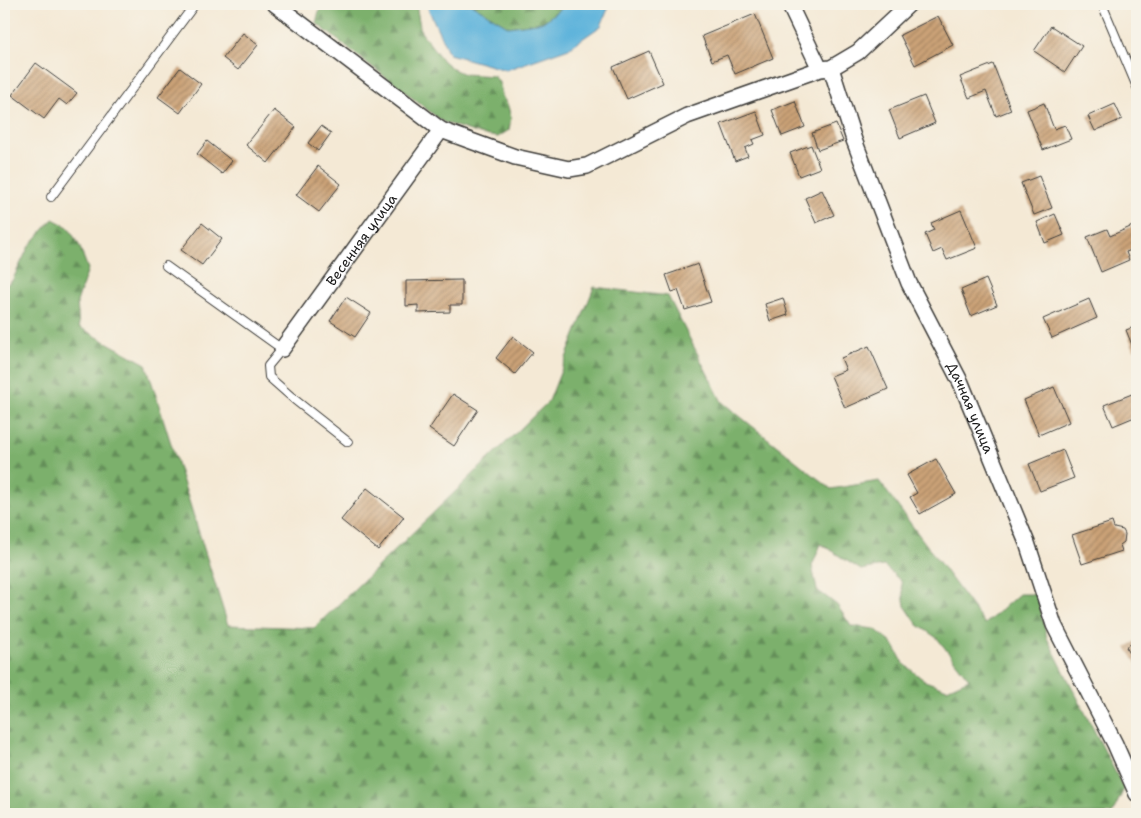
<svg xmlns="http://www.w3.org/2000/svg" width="1141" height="818" font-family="'Shantell Sans',sans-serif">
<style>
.forest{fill:url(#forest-firs);stroke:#4c6644;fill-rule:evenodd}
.water{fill:#5eb4db;stroke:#3d687c}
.building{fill:url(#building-hatch)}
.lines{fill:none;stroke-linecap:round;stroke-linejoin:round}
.lane-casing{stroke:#3c3b38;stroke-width:10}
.street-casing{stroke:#3c3b38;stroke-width:18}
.lane{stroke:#fff;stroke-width:8}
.street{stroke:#fff;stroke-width:15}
.labels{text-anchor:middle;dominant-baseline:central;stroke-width:4.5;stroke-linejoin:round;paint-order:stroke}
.street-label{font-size:14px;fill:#1c1c1c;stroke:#f7f3e8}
</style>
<defs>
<pattern id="forest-firs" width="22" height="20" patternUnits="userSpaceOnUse" patternTransform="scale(1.25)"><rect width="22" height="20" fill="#7bb06c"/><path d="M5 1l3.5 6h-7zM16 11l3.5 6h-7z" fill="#648e58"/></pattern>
<pattern id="building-hatch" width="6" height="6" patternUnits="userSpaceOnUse" patternTransform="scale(1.25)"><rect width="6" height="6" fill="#cba277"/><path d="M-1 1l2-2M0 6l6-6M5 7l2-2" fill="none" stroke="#a48361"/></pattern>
</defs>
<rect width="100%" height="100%" fill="#f7f3e8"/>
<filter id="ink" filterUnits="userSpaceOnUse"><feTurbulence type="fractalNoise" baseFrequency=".02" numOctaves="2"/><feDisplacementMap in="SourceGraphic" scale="10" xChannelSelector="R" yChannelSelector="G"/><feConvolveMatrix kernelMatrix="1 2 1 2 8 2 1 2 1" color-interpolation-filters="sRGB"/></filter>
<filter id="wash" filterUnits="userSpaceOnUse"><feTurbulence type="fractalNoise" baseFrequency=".0096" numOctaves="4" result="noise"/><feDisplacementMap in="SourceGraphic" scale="20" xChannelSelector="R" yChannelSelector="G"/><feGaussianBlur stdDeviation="1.12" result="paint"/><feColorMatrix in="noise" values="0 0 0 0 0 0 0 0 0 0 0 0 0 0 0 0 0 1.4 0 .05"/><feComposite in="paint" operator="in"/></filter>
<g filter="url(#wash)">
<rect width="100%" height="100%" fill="#f4e9d5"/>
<g class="forest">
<path d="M325 4H416L421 32 443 61 453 69 464 74 494 76 500 84 502 96 508 106 511 118 509 130 498 137 483 135 443 122 316 23 319 11Z"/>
<path d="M471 4H564L563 6 543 22 509 27Z"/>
<path d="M53 219 68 227 79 245 88 269 77 302 79 327 146 364 228 625 314 628 549 401 594 287 668 296 722 402 831 489 879 481 985 624 1019 594H1037L1047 638 1124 789 1112 814H4V286L12 281 29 246ZM821 544 861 570 884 566 901 581 905 606 918 625 937 638 969 679 947 689 925 681 904 664 893 644 875 629 851 626 837 605 817 590 812 566Z"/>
</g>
<path class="water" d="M426 4H471L509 27 543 22 563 7 564 4H610L601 26 569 48 506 70 449 54Z"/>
<g id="blocks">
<g class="building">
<path d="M755 14 773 58 735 74 727 55 712 61 702 36Z"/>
<path d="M938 16 953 45 915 65 900 35Z"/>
<path d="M1051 26 1082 46 1065 72 1034 51Z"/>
<path d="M243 33 258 45 238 70 223 58Z"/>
<path d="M649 51 663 83 627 99 613 67Z"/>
<path d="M36 63 77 93 67 105 59 99 44 119 12 95Z"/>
<path d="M993 64 1011 110 996 116 986 91 969 98 960 77Z"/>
<path d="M180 68 201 84 180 113 158 97Z"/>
<path d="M924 96 935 123 900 138 889 110Z"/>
<path d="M795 101 805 127 782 136 772 110Z"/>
<path d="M1044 103 1054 129 1065 125 1071 139 1043 150 1027 110Z"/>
<path d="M1115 104 1122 119 1095 131 1088 116Z"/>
<path d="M274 110 296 127 268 163 246 145Z"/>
<path d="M756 111 765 135 752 140 754 144 745 148 748 156 735 161 721 124Z"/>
<path d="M836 124 843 141 818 150 812 133Z"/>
<path d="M321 126 331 133 318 151 308 143Z"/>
<path d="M207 141 232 161 222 174 197 154Z"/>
<path d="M811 145 820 168 799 176 790 153Z"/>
<path d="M318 166 341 184 319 212 296 195Z"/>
<path d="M1039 176 1052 208 1034 215 1021 183Z"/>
<path d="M822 190 834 215 816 223 805 198Z"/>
<path d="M961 210 977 248 947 260 942 249 933 253 925 234 934 230 931 223Z"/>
<path d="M1055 214 1064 235 1045 243 1037 222Z"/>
<path d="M202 223 222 239 202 265 181 250Z"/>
<path d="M1137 224V248L1126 252 1129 260 1101 272 1087 237 1107 229 1110 236Z"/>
<path d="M698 264 711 302 685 310 678 290 672 292 666 275Z"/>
<path d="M986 279 997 305 971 316 961 290Z"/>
<path d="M462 280V305H450V312L418 313V305L406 306V281Z"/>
<path d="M346 297 371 313 355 337 330 321Z"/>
<path d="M783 298 788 315 770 321 765 304Z"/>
<path d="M1089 299 1097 318 1052 338 1043 319Z"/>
<path d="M1137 326V348L1134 350 1126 330Z"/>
<path d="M513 336 533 352 515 374 496 358Z"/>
<path d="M869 346 888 389 845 408 831 376 846 370 841 358Z"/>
<path d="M1054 387 1069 422 1039 435 1024 400Z"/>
<path d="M453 394 478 410 454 446 429 429Z"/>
<path d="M1132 394 1137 406V416L1113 426 1104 405Z"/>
<path d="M1063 450 1074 478 1040 491 1029 464Z"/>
<path d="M936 459 956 494 920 514 910 497 917 493 907 475Z"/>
<path d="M367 488 404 517 378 550 341 520Z"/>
<path d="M1112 522 1114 528 1123 530 1125 534 1124 542 1120 545 1122 551 1082 564 1072 535Z"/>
<path d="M1137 640V665L1126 647Z"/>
</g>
</g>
</g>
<g filter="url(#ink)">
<use href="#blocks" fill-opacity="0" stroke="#3c3b38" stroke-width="1"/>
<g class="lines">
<defs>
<g id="lane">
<path d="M1102 4 1137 87"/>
<path d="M51 197 195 4"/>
<path d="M166 266 282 349 268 366 269 377 295 400 348 442"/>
</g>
<g id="street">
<path d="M275 4 441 130 515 157 569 169 587 166 687 116 820 69 831 68 858 52 909 4"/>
<path d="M789 4 820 69"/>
<path id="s1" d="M831 68 854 140 909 283 961 383 1027 543 1054 625 1115 744 1137 794"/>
<path id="s2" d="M282 349 441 130"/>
</g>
</defs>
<use href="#lane" class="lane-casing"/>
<use href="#street" class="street-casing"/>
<use href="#lane" class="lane"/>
<use href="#street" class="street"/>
</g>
</g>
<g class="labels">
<g class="street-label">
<text stroke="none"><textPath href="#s2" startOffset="135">Весенняя улица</textPath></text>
<text stroke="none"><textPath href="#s1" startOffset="368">Дачная улица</textPath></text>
</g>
</g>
<rect width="1141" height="818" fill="none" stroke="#f7f3e8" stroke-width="20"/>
</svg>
